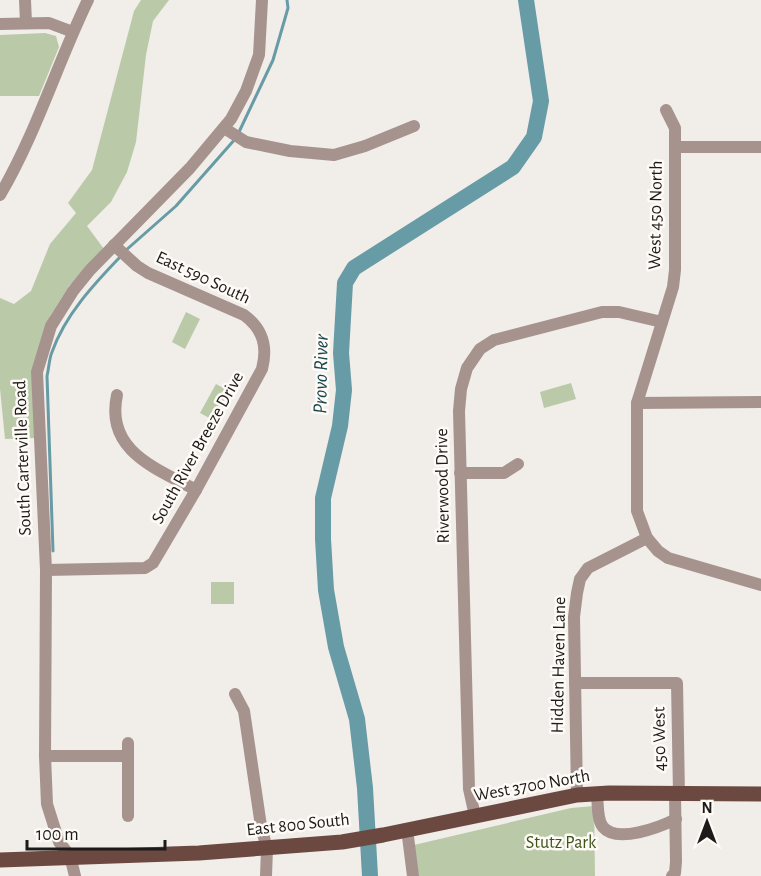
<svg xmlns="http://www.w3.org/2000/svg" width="761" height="876" font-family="'Alegreya Sans',sans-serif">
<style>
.green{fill:#bacaa8}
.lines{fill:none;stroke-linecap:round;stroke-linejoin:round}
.stream{stroke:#679ba5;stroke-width:3}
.river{stroke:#679ba5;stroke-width:16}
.minor{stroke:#a7938e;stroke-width:12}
.major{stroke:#6b4941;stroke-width:15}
.labels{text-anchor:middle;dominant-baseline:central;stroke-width:5;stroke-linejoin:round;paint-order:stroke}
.street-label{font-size:18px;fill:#1c1b19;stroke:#fefaf6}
.park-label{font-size:18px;fill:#3d541b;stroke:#fefaf6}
.water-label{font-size:20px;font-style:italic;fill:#194850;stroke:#fefaf6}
</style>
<rect width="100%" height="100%" fill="#f1ede9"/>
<g class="green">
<path d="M141 0H169L153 21 146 55 136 142 127 172 111 202 87 226 104 249 69 286 50 316 36 357V438L5 439 0 389V298L14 304 31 291 50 244 76 213 68 203 92 170 134 11Z"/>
<path d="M45 33 56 36 59 47 39 96H0V35Z"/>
<path d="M186 312 200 319 185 349 172 342Z"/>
<path d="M571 383 576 399 544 408 540 392Z"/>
<path d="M216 384 229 391 213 420 200 413Z"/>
<rect x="211" y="582" width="23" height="22"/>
<path d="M594 806 595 876H414V845L571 808Z"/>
</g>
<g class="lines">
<g class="stream">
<path d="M239 132 273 60 288 8 287 0"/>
<path d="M125 251 176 206 236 138"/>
<path d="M53 551 47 376C49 368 49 359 52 352 65 315 94 284 121 256"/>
</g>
<path class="river" d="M370 876 365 788 357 719 336 647 326 590 323 539V498L340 426 344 390 341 353 345 283 354 268 513 167 534 137 541 101 526 0"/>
<g class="minor">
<path d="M25 0 26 23"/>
<path d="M0 24 49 23 73 32"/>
<path d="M666 110 675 128V270L673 287 637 403V511L647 538 658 551 668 558 761 585"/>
<path d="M224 128 246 142 290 151 334 155 365 146 414 126"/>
<path d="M675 147H761"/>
<path d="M0 195C36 134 57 64 88 0"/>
<path d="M117 395C105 451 156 468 196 490"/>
<path d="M637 403 761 402"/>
<path d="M460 473H504L518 464"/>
<path d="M46 570 145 568 153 563 196 490 262 369C268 346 263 329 244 315L148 273 137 266 114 245"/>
<path d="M575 683H677L679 794"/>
<path d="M235 694 244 711 261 826 267 849 266 876"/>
<path d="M128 743V816"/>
<path d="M45 756H128"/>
<path d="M597 794C598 803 597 820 603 827 617 844 660 827 676 819"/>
<path d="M577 795 574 617 577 593 580 579 588 568 647 538"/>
<path d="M475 816 469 789 459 411 461 389 467 368 480 349 494 340 602 312H619L662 322"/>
<path d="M407 829 413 876"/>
<path d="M75 876 70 856 59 842 47 804 45 756 46 570 37 372 51 326 73 291 90 270 190 168 231 119 246 91 259 55 262 0"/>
<path d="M672 876 675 873 676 862 675 794"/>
</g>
<path class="major" d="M0 860 199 853 342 842 383 835 577 795 609 793 761 794"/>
</g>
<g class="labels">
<g class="street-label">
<text transform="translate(656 215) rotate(-89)">West 450 North</text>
<text transform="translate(203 278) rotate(25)">East 590 South</text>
<text transform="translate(198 448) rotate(-61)">South River Breeze Drive</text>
<text transform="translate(23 458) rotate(-92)">South Carterville Road</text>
<text transform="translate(443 486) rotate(-91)">Riverwood Drive</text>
<text transform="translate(559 665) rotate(-89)">Hidden Haven Lane</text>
<text transform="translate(660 739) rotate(-91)">450 West</text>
<text transform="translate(532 786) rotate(-10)">West 3700 North</text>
<text transform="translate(298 825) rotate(-6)">East 800 South</text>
</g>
<g class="park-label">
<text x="561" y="843">Stutz Park</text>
</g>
<g class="water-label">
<text transform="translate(321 374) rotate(-89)">Provo River</text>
</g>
</g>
<g transform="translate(707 822)" stroke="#fefaf6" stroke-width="4.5" paint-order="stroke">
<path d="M0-4.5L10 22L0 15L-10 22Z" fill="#1c1b19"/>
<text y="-9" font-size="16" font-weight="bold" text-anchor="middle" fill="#1c1b19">N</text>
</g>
<path d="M27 840v9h138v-9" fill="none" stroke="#1c1b19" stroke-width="3"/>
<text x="36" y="840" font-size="18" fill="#1c1b19" stroke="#fefaf6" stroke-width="4.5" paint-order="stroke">100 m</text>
</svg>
